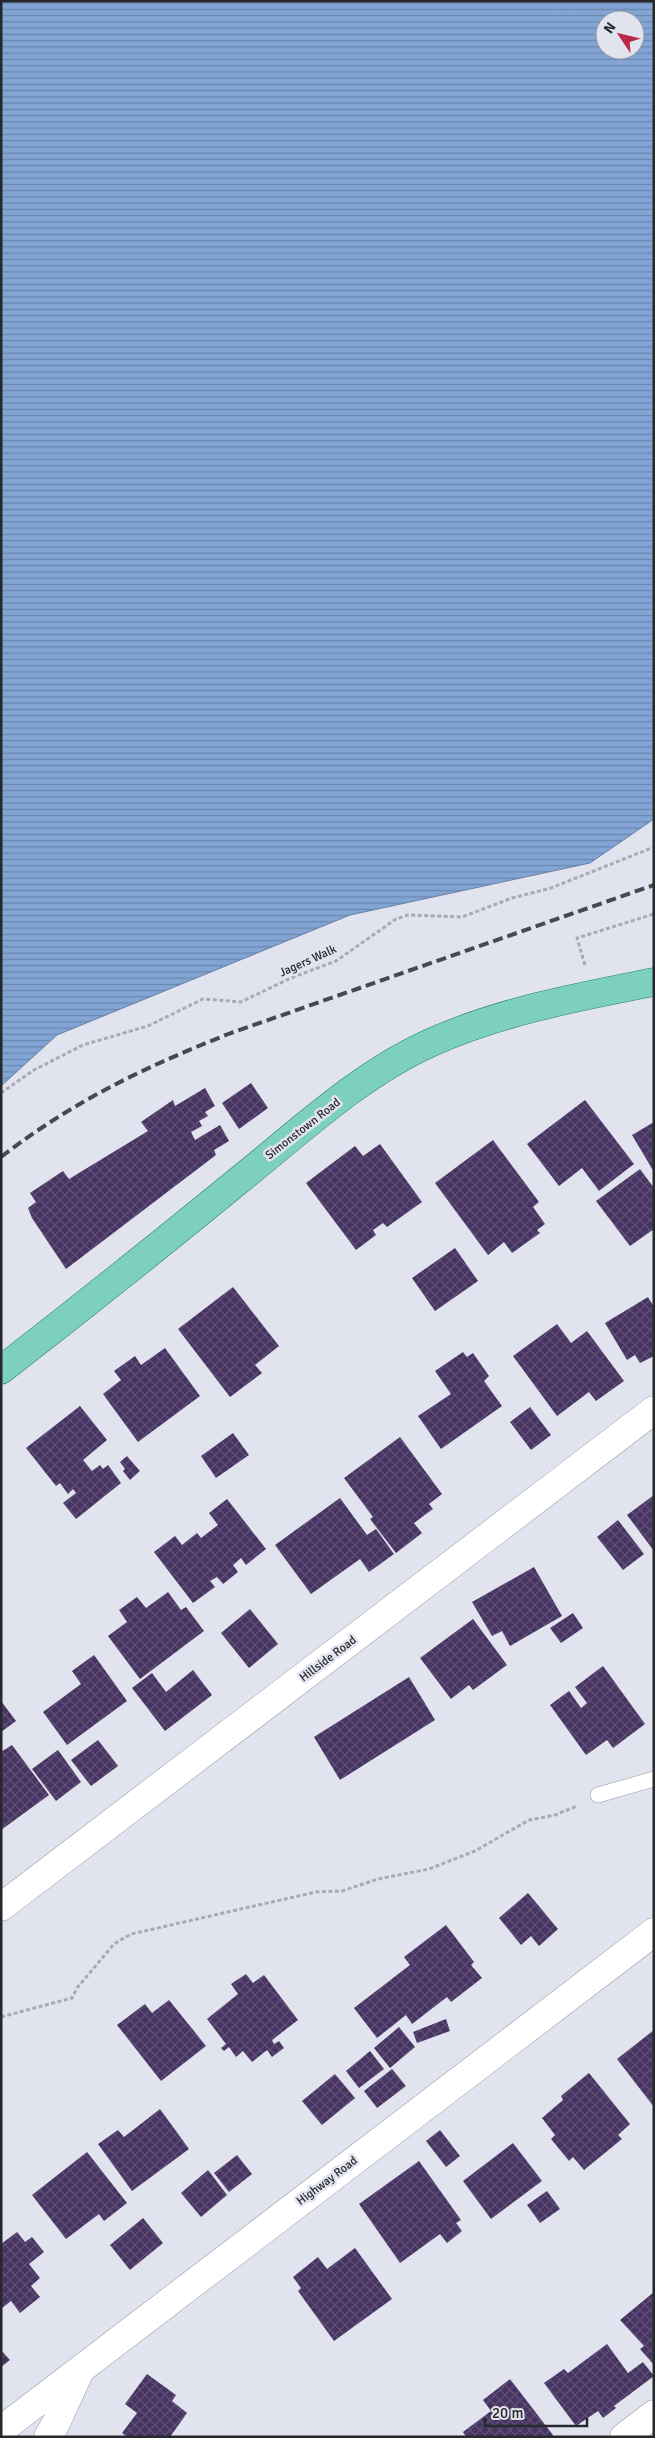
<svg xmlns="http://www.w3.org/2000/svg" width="655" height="2438" font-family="Signika,sans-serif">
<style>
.water{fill:url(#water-rules);stroke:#6780a2;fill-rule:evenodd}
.building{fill:url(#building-cross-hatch)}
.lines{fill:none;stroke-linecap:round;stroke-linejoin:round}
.lane-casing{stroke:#999aa5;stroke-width:16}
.street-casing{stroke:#999aa5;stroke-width:29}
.primary-casing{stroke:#26806e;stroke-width:29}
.path{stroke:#a8aab4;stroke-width:3;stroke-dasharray:4 2.5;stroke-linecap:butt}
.lane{stroke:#fff;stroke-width:15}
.street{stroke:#fff;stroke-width:28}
.primary{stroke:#7cd0bd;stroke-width:28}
.rail{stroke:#48494e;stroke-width:4;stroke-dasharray:10 5;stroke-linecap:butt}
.labels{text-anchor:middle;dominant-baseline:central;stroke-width:5;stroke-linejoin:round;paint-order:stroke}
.street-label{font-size:12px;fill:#27282c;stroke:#e1e3ef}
</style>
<defs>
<pattern id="water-rules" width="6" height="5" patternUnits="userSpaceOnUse" patternTransform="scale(1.25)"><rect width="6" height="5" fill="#82a5d5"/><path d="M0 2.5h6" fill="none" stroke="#6a86ad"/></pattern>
<pattern id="building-cross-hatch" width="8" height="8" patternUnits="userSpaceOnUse" patternTransform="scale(1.25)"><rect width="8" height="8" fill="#473462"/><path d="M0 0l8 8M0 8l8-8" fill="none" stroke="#5f5075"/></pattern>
</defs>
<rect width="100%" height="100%" fill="#e1e3ef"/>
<path class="water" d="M1 1H654V819L590 863 350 915 57 1035 1 1086ZM605 20H635V50H605Z"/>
<g class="building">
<path d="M251 1083 268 1108 239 1129 222 1103Z"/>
<path d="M205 1088 215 1106 205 1112 208 1116 199 1121 202 1126 191 1132 195 1140 220 1125 229 1141 214 1150 216 1155 66 1269 32 1218 28 1208 36 1202 30 1193 63 1171 69 1179 148 1131 141 1122 173 1100 175 1106Z"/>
<path d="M585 1100 634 1164 599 1191 582 1168 559 1186 527 1144Z"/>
<path d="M654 1122V1172L632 1135Z"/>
<path d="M493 1140 539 1202 533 1207 545 1224 537 1230 540 1233 512 1253 504 1242 488 1255 435 1183Z"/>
<path d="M380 1144 422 1202 387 1227 383 1223 373 1230 376 1235 356 1250 306 1183 355 1146 363 1156Z"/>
<path d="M640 1169 654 1188V1229L630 1246 596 1201Z"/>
<path d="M455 1248 478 1281 435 1311 412 1278Z"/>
<path d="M233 1287 279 1346 255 1365 262 1373 230 1397 178 1329Z"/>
<path d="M648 1297 654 1307V1356L640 1363 635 1355 627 1360 605 1323Z"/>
<path d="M557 1324 571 1343 587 1331 624 1381 596 1401 589 1392 557 1416 513 1356Z"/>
<path d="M165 1348 200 1396 138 1442 103 1394 121 1380 114 1371 135 1356 141 1365Z"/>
<path d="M463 1352 467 1357 473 1353 489 1376 484 1381 502 1406 441 1449 418 1416 451 1394 435 1371Z"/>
<path d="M80 1406 107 1440 83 1460 92 1471 100 1465 103 1469 108 1465 121 1483 76 1519 63 1503 76 1493 73 1489 68 1494 60 1483 56 1486 26 1448Z"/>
<path d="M530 1407 551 1435 531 1450 510 1422Z"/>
<path d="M233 1433 249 1455 216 1478 201 1456Z"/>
<path d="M400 1437 442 1494 429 1504 433 1509 414 1523 422 1533 396 1553 370 1519 373 1517 344 1478Z"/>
<path d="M127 1456 140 1471 130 1480 123 1471 125 1469 120 1462Z"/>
<path d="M654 1495V1551L627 1515Z"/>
<path d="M340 1498 367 1535 376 1529 394 1554 369 1572 360 1559 311 1594 275 1545Z"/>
<path d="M227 1499 266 1549 246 1565 241 1558 233 1565 238 1572 223 1584 217 1577 210 1581 215 1587 193 1603 154 1552 175 1536 182 1545 197 1533 201 1538 218 1525 209 1513Z"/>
<path d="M618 1520 644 1554 623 1570 597 1537Z"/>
<path d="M534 1567 562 1616 510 1646 502 1631 492 1636 472 1602Z"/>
<path d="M168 1592 181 1610 186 1607 204 1631 140 1679 108 1636 127 1622 119 1610 137 1597 146 1608Z"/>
<path d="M250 1609 278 1644 249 1668 221 1633Z"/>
<path d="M573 1613 583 1628 561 1643 550 1628Z"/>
<path d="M473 1619 507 1665 473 1690 469 1685 451 1699 420 1658Z"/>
<path d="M94 1655 127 1701 67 1745 43 1712 81 1684 72 1671Z"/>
<path d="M603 1666 645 1724 613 1748 607 1740 586 1755 550 1705 569 1691 581 1708 587 1703 575 1687Z"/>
<path d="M193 1670 212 1695 165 1731 132 1688 152 1673 166 1692Z"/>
<path d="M409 1677 435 1720 340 1780 314 1737Z"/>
<path d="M1 1701 16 1721 1 1732Z"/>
<path d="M98 1740 118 1766 91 1786 71 1760Z"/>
<path d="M12 1745 49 1795 1 1830V1752Z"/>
<path d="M58 1750 81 1782 56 1801 32 1769Z"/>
<path d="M528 1893 558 1929 539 1946 531 1936 521 1945 499 1918Z"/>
<path d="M446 1925 474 1962 471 1965 482 1978 451 2002 447 1997 412 2024 406 2015 377 2038 354 2008 410 1965 404 1957Z"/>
<path d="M246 1974 253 1983 264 1975 298 2020 272 2040 274 2044 279 2041 284 2048 272 2057 267 2050 252 2062 243 2051 236 2057 229 2047 224 2051 221 2048 226 2044 207 2019 238 1994 231 1984Z"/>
<path d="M169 2000 206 2046 161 2081 117 2025 145 2004 152 2013Z"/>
<path d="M446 2019 450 2031 417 2043 413 2032Z"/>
<path d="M399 2027 415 2047 390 2068 374 2048Z"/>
<path d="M654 2030V2107L617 2059Z"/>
<path d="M370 2051 384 2069 359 2088 346 2071Z"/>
<path d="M392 2069 406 2086 377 2108 364 2091Z"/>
<path d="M589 2073 630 2124 618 2135 622 2139 584 2170 573 2157 569 2161 551 2139 555 2135 542 2118 563 2100 561 2096Z"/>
<path d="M335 2074 355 2098 322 2125 302 2101Z"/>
<path d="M160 2109 189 2149 132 2191 98 2144 118 2130 124 2137Z"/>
<path d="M440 2130 460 2156 446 2167 426 2141Z"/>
<path d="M513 2143 542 2181 491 2219 463 2181Z"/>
<path d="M87 2152 127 2203 104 2221 99 2214 66 2239 32 2195Z"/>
<path d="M237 2155 252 2174 229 2192 214 2173Z"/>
<path d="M419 2161 461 2220 456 2223 462 2231 447 2243 440 2234 400 2263 359 2204Z"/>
<path d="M208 2170 227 2195 201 2217 181 2193Z"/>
<path d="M547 2191 560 2209 540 2223 527 2205Z"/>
<path d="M143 2218 163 2243 130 2270 110 2245Z"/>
<path d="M17 2232 25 2242 32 2237 44 2252 29 2264 40 2278 31 2286 40 2297 20 2313 11 2301 1 2309V2244Z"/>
<path d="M355 2248 392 2299 334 2341 298 2291 301 2288 293 2277 318 2257 327 2269Z"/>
<path d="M654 2292V2365L640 2349 644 2346 620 2320Z"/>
<path d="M607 2344 628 2373 643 2362 654 2376 614 2406 616 2408 603 2418 598 2411 576 2426 544 2383 564 2369 568 2373Z"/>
<path d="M1 2350 10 2360 1 2367Z"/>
<path d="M147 2374 176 2395 172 2401 187 2413 170 2437H127L122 2433 137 2413 125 2404Z"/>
<path d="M510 2379 553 2435 551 2437H466L463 2432 491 2411 483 2400Z"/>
</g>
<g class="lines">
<defs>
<path id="lane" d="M598 1795 654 1779"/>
<g id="street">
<path d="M1 1907 654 1410"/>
<path d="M1 2430 654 1932"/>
<path d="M48 2437 56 2423 79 2373"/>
<path d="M624 2437 654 2414"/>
</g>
<path id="primary" d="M1 1370C81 1308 160 1245 238 1181 298 1133 359 1075 430 1043 501 1011 578 997 654 982"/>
</defs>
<use href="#lane" class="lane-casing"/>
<use href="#street" class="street-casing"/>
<use href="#primary" class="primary-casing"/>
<g class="path">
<path d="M585 965 577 938 654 914"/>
<path d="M1 1093 34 1070 83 1045 148 1026 203 999 241 1002 291 978 336 961 396 919 408 915 462 917 512 898 551 888 654 847"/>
<path d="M1 2017 72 1998 77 1988 114 1944 131 1934 316 1892 342 1891 378 1879 429 1869 475 1851 529 1820 555 1815 577 1806"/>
</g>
<use href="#lane" class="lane"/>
<use href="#street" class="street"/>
<use href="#primary" class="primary"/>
<path class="rail" d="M1 1157C75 1100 145 1067 231 1033L654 885"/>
</g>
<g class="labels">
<g class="street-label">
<text transform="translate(308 961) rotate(-24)">Jagers Walk</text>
<text transform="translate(303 1129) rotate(-38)">Simonstown Road</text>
<text transform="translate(328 1659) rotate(-37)">Hillside Road</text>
<text transform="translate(327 2181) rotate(-37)">Highway Road</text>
</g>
</g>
<rect width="655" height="2438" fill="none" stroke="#27282c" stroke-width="5"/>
<g transform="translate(620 35) rotate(305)"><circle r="24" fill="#e1e3ef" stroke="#9798a1"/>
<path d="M0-4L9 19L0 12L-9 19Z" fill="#ba2946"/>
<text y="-8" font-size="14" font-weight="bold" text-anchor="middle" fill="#27282c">N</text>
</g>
<path d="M485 2418v8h102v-8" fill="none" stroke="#27282c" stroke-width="2.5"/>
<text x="492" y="2418" font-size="15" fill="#27282c" stroke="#e1e3ef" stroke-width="4" paint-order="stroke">20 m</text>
</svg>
